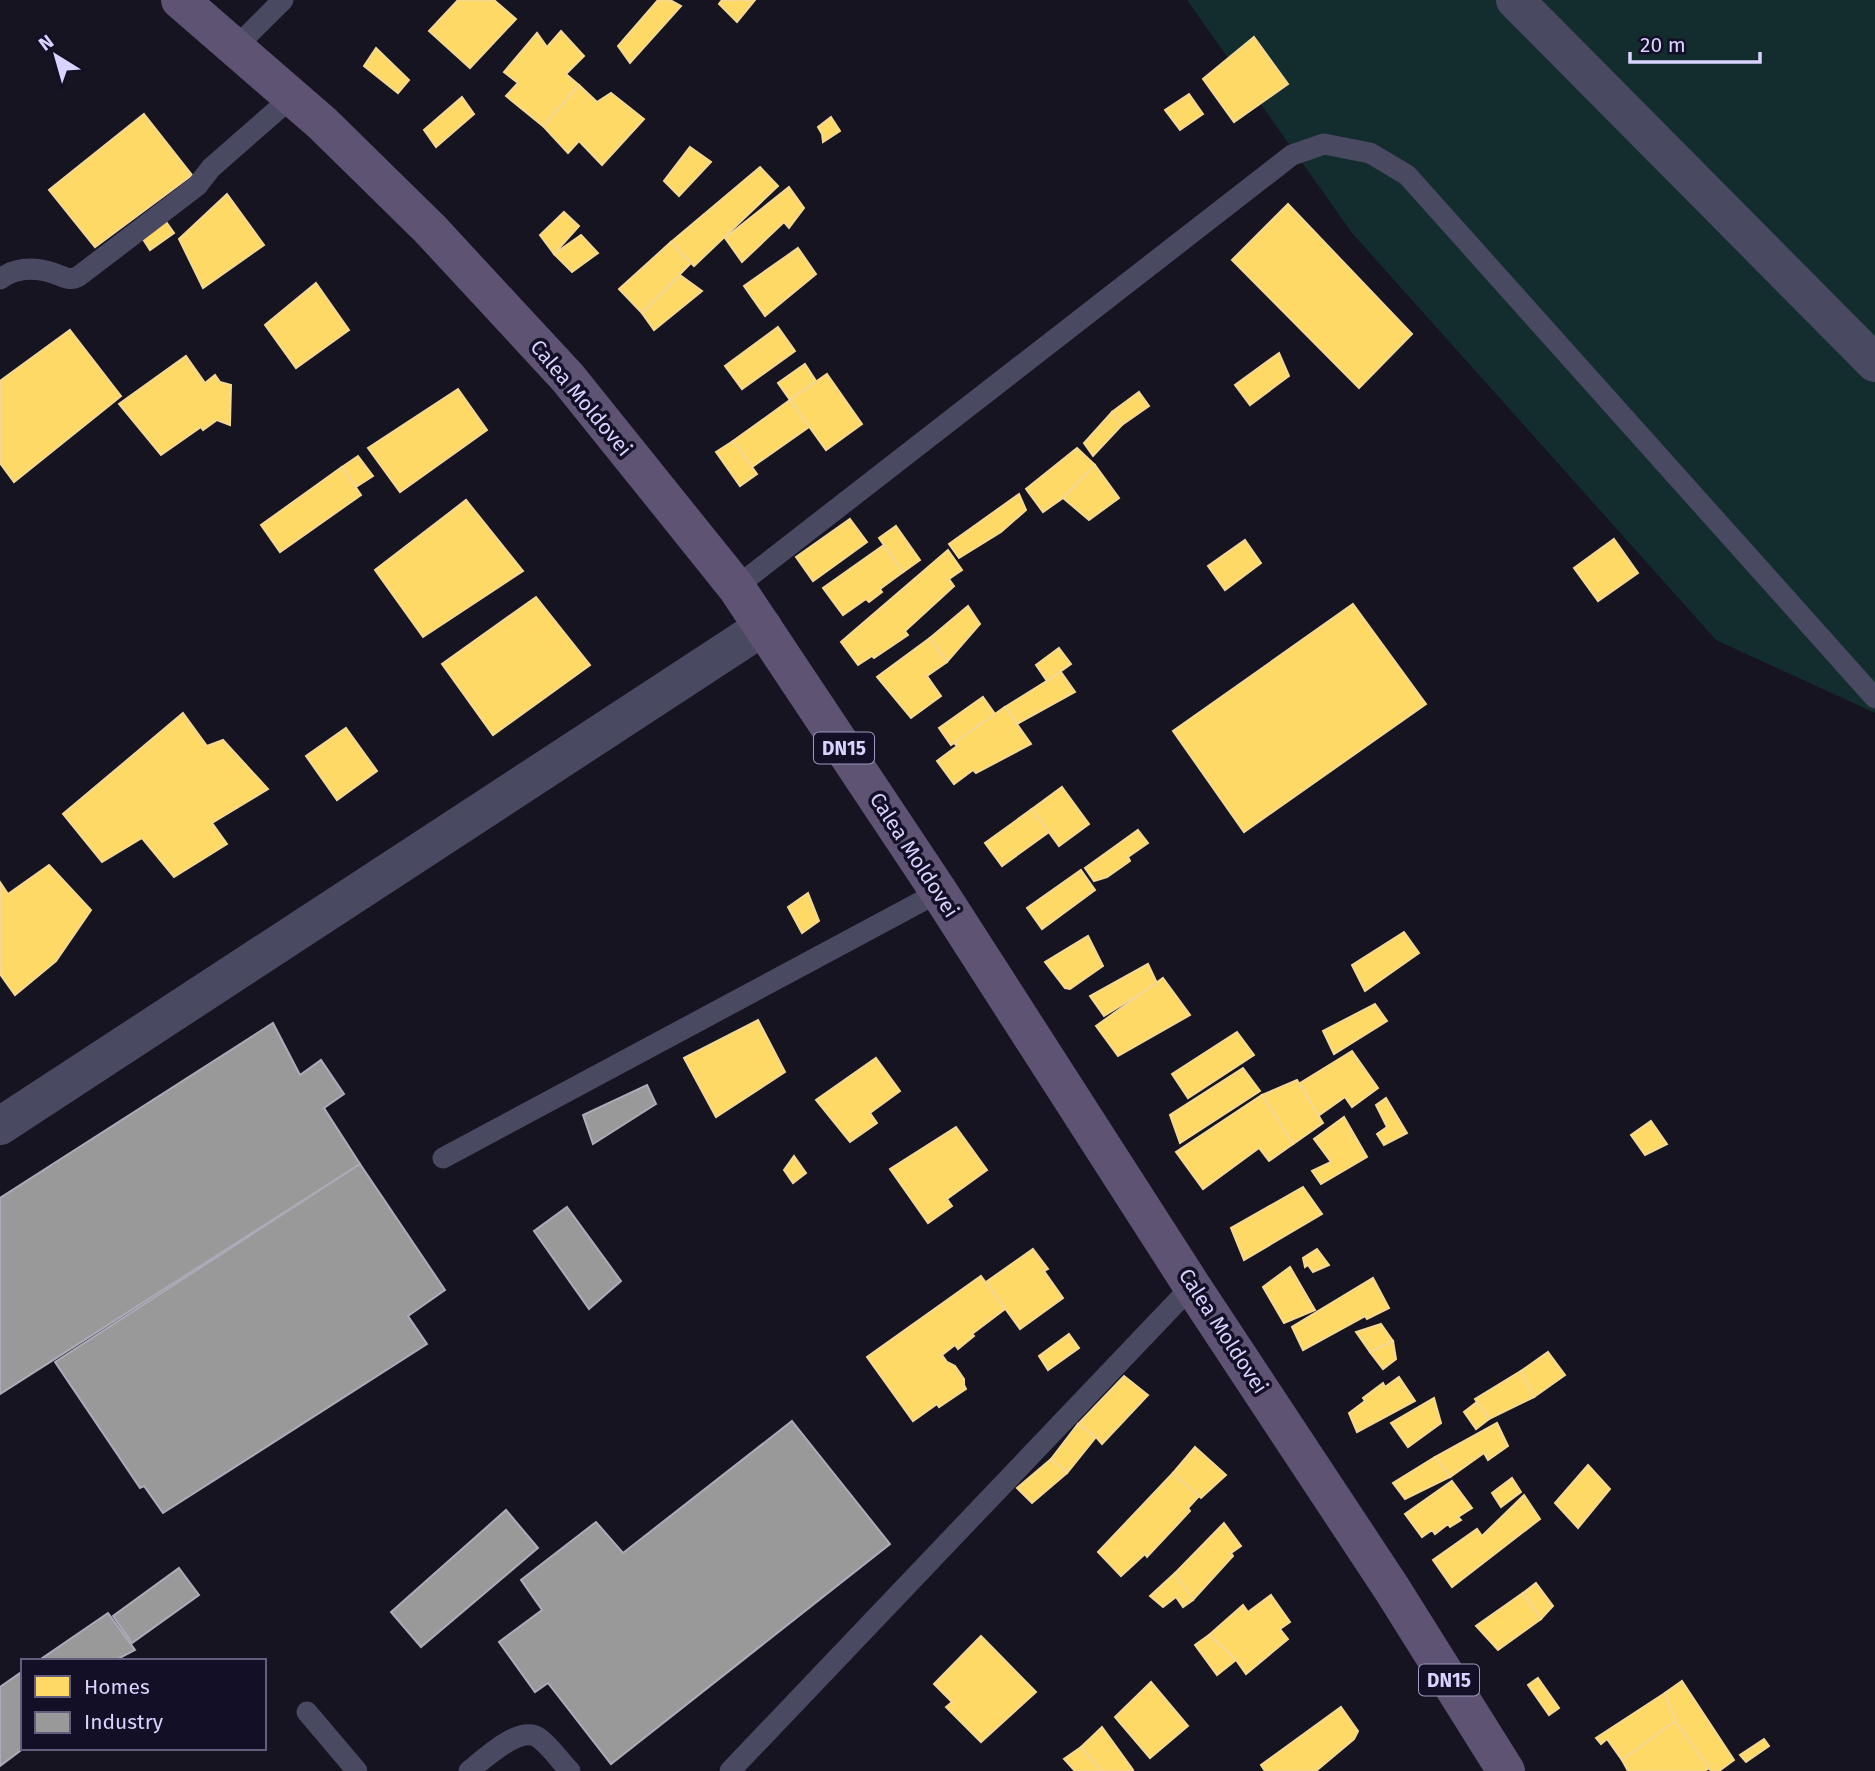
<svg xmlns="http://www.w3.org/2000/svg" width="1875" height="1771" font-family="'Fira Sans',sans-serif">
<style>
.green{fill:#132c2d}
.homes{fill:#ffd966;stroke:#f4d894;stroke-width:2}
.industry{fill:#999;stroke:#acabb8;stroke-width:2}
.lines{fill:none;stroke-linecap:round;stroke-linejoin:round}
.service{stroke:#4a4962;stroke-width:21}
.minor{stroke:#4a4962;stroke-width:38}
.primary{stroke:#5e5373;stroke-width:38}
.labels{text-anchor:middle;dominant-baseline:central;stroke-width:7;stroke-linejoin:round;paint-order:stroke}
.shield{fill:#130f26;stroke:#9e99be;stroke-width:2}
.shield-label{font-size:19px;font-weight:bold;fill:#d9d4ff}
.street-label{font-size:21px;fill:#d9d4ff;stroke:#130f26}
</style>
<rect width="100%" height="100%" fill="#161421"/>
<path class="green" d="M1187 0H1875V713L1716 640 1352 233Z"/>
<g class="homes">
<path d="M458 0H494L516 19 470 68 429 31Z"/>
<path d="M658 0H670L681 6 630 63 618 46Z"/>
<path d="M722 0H755L737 22 719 4Z"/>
<path d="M561 31 584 56 566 74 579 85 543 126 506 96 518 83 504 72 537 33 547 47Z"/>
<path d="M1254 37 1288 84 1234 122 1203 79Z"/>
<path d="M376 48 409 80 398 93 364 66Z"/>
<path d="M579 85 597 102 611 93 644 119 602 165 579 141 568 153 543 126Z"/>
<path d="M1189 94 1203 114 1180 130 1165 110Z"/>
<path d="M462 97 474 114 436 147 424 130Z"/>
<path d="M144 114 192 175 95 247 49 190Z"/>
<path d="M831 117 840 131 823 142 822 134 818 127Z"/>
<path d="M690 147 711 162 679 196 664 181Z"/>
<path d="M760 167 778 186 694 266 671 242Z"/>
<path d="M789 187 804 208 789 228 784 222 742 262 725 238Z"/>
<path d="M227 194 264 245 203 288 179 239Z"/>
<path d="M1288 204 1412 334 1359 388 1232 260Z"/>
<path d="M564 212 579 226 554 254 540 235Z"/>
<path d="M162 216 174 233 150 250 141 236Z"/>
<path d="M581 235 598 253 572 272 554 254Z"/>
<path d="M671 242 691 263 642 313 619 289Z"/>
<path d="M798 248 816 274 765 316 744 286Z"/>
<path d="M680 275 702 291 654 330 642 313Z"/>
<path d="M316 283 349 330 296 368 265 325Z"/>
<path d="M778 327 795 351 742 389 725 366Z"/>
<path d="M70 330 121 396 14 482 0 463V381Z"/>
<path d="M1279 353 1289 376 1250 405 1235 385Z"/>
<path d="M186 356 205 383 215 375 220 382 231 385 230 425 217 420 203 430 201 427 161 455 119 404Z"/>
<path d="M805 364 816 381 790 400 778 383Z"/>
<path d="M827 374 862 424 826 450 790 400Z"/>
<path d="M458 389 487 430 400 492 368 448Z"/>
<path d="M1139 392 1149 406 1122 425 1112 412Z"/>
<path d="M790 400 809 427 752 467 733 441Z"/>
<path d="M1112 412 1122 425 1093 456 1084 443Z"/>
<path d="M733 441 757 474 740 486 716 452Z"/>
<path d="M1077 448 1095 465 1063 498 1043 512 1026 489Z"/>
<path d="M358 456 373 476 356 487 342 467Z"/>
<path d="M1095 465 1119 498 1089 520 1063 498Z"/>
<path d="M342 467 361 495 280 552 261 525Z"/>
<path d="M1019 494 1026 510 1001 532 959 558 949 544Z"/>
<path d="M466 500 523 571 423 637 375 570Z"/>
<path d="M850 519 867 542 813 581 796 557Z"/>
<path d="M896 526 920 560 903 572 879 538Z"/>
<path d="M1614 539 1638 573 1598 601 1574 568Z"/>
<path d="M1245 540 1261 563 1225 590 1208 566Z"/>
<path d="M884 545 903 572 880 589 882 592 869 602 866 599 843 615 823 588Z"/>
<path d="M948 550 962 570 949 579 954 586 905 631 908 635 874 658 872 656 858 665 841 642Z"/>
<path d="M536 597 590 665 493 735 442 664Z"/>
<path d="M1353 604 1426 704 1244 832 1173 731Z"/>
<path d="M968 606 980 624 947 662 930 638Z"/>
<path d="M930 638 947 662 927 676 941 696 911 718 877 677Z"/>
<path d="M1059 648 1071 664 1047 681 1036 665Z"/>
<path d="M1061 672 1075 692 1017 724 1005 707Z"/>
<path d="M983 697 995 714 951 745 939 728Z"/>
<path d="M1005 707 1031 744 976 773 973 770 954 784 937 761 957 746 954 743Z"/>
<path d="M183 713 207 746 223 740 268 789 212 823 227 844 174 877 142 838 102 862 63 814Z"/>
<path d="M346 728 377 771 337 800 306 756Z"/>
<path d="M1062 787 1089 824 1059 846 1032 809Z"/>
<path d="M1032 809 1049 832 1002 866 985 843Z"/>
<path d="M1138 830 1148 843 1128 857 1130 861 1107 877 1094 881 1085 868Z"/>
<path d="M49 865 91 910 56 961 15 995 0 974V882L8 894Z"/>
<path d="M1081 870 1095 890 1042 929 1027 908Z"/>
<path d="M808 893 819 921 802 933 788 907Z"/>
<path d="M1404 932 1419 953 1365 991 1352 965Z"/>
<path d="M1088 936 1103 966 1070 989 1065 988 1045 962Z"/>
<path d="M1148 964 1157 983 1104 1016 1090 996Z"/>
<path d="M1163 978 1190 1015 1118 1056 1096 1026Z"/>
<path d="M1375 1004 1387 1021 1334 1054 1323 1031Z"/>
<path d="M758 1020 785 1072 716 1117 684 1058Z"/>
<path d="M1237 1032 1254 1055 1188 1098 1172 1074Z"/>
<path d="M1352 1051 1378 1088 1352 1107 1345 1097 1318 1116 1300 1083Z"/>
<path d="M876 1058 900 1091 870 1113 877 1123 850 1142 816 1100Z"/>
<path d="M1243 1068 1260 1091 1180 1143 1170 1115Z"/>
<path d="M1297 1080 1323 1123 1293 1144 1262 1095Z"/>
<path d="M1262 1095 1293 1144 1269 1161 1259 1148 1203 1189 1176 1152Z"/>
<path d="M1386 1098 1407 1133 1384 1145 1377 1134 1387 1127 1376 1105Z"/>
<path d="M1344 1117 1367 1157 1321 1184 1312 1171 1331 1162 1314 1139Z"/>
<path d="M1651 1121 1667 1144 1645 1155 1631 1135Z"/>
<path d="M956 1127 987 1170 947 1199 952 1206 928 1223 890 1169Z"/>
<path d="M794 1156 806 1173 793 1183 784 1170Z"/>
<path d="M1303 1187 1322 1214 1244 1260 1231 1228Z"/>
<path d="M1033 1249 1048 1269 1044 1271 1063 1298 1020 1329 986 1282Z"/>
<path d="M1317 1249 1329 1265 1313 1272 1308 1265 1305 1267 1303 1258Z"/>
<path d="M1290 1267 1315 1310 1284 1323 1263 1287Z"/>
<path d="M981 1276 1005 1309 972 1334 974 1336 958 1349 955 1345 942 1355 947 1362 955 1366 964 1379V1385L966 1389 939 1407 937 1404 913 1421 867 1357Z"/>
<path d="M1373 1278 1389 1308 1367 1319 1365 1316 1303 1350 1292 1327Z"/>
<path d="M1381 1324 1393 1341 1370 1352 1356 1332Z"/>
<path d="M1069 1334 1079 1348 1048 1370 1039 1356Z"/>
<path d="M1393 1341 1396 1359 1383 1369 1370 1352Z"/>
<path d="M1548 1352 1565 1375 1534 1397 1521 1371Z"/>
<path d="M1521 1371 1534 1397 1489 1419 1475 1399Z"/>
<path d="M1124 1376 1148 1395 1102 1444 1096 1437 1078 1424Z"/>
<path d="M1399 1377 1415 1401 1357 1432 1349 1413 1365 1401 1363 1398 1383 1383 1385 1387Z"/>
<path d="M1434 1398 1441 1423 1408 1447 1391 1423Z"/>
<path d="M1477 1402 1489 1419 1476 1429 1464 1412Z"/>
<path d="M1497 1423 1508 1446 1488 1460 1484 1453 1450 1477 1435 1457Z"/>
<path d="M1078 1424 1096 1437 1067 1473 1051 1459Z"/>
<path d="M1195 1447 1226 1475 1201 1498 1173 1473Z"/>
<path d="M1435 1457 1450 1477 1405 1499 1393 1483Z"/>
<path d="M1051 1459 1067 1473 1032 1503 1017 1488Z"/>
<path d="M1588 1465 1610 1489 1578 1528 1555 1503Z"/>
<path d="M1173 1473 1199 1496 1188 1508 1190 1511 1147 1557 1145 1554 1121 1576 1098 1552Z"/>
<path d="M1512 1478 1521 1492 1501 1507 1492 1493Z"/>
<path d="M1452 1481 1472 1508 1458 1517 1461 1520 1450 1527 1448 1524 1435 1534 1432 1530 1422 1537 1405 1514Z"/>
<path d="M1524 1495 1540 1519 1452 1587 1433 1560 1477 1529 1482 1536Z"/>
<path d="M1224 1523 1241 1546 1231 1553 1233 1556 1193 1600 1175 1573Z"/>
<path d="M1175 1573 1193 1600 1183 1607 1176 1597 1163 1607 1150 1596Z"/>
<path d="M1536 1583 1553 1606 1541 1619 1523 1593Z"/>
<path d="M1523 1593 1541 1619 1498 1650 1476 1626Z"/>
<path d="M1271 1595 1290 1622 1280 1629 1288 1639 1246 1674 1236 1660 1209 1635 1243 1605 1248 1612Z"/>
<path d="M1209 1635 1236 1660 1217 1675 1195 1645Z"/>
<path d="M981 1636 1036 1692 981 1742 946 1707 952 1702 934 1684Z"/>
<path d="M1538 1678 1559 1708 1549 1715 1528 1685Z"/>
<path d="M1682 1681 1734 1760 1719 1771H1711L1675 1721 1665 1693Z"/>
<path d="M1151 1682 1188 1726 1150 1758 1115 1717Z"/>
<path d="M1665 1693 1675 1721 1622 1760 1607 1739 1601 1744 1596 1738Z"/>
<path d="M1341 1707 1358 1731 1354 1739 1316 1771H1265L1261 1765Z"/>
<path d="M1675 1721 1709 1768 1705 1771H1628L1622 1760Z"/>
<path d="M1102 1727 1133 1770 1132 1771H1101L1081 1747Z"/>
<path d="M1764 1739 1769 1746 1746 1762 1740 1755Z"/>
<path d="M1081 1747 1101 1771H1075L1064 1759Z"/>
</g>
<g class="industry">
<path d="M273 1023 300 1075 321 1060 344 1094 324 1108 360 1164 0 1394V1198Z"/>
<path d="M647 1085 656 1104 593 1144 583 1115Z"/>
<path d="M360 1164 445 1290 408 1316 427 1344 163 1513 144 1486 140 1488 55 1362Z"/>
<path d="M567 1207 621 1281 589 1309 534 1231Z"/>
<path d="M792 1421 890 1544 611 1764 548 1683 535 1692 499 1642 542 1610 521 1580 596 1522 623 1553Z"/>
<path d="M506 1510 538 1548 421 1647 391 1612Z"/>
<path d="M179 1568 199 1595 132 1643 113 1616Z"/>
<path d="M108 1613 135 1650 114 1661H38Z"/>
<path d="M23 1671V1748H24L0 1766V1687Z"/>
</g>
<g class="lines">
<g class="service">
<path d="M235 48 283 0"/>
<path d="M0 279C16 267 34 267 53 273 63 276 69 282 79 276L197 186 211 168 292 97"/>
<path d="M736 587 1292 155 1324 144 1370 153 1407 175 1875 698"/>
<path d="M443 1158 939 892"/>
<path d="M307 1712 357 1771"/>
<path d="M469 1771C484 1759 520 1724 539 1738 551 1747 560 1761 570 1771"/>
<path d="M730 1771 1192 1286"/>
</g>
<g class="minor">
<path d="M1515 0 1875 363"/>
<path d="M0 1126 763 627"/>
</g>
<path class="primary" d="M180 0 322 123 430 229 568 378 736 587 939 892 1192 1286 1392 1589 1506 1771"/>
</g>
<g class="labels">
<g class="shield">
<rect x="814" y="732.5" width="60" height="31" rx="5"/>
<rect x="1419" y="1664.5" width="60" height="31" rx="5"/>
</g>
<g class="shield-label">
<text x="844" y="748">DN15</text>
<text x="1449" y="1680">DN15</text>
</g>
<g class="street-label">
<text transform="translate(581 398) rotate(50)">Calea Moldovei</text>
<text transform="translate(914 855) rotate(57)">Calea Moldovei</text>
<text transform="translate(1223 1331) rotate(57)">Calea Moldovei</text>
</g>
</g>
<rect x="21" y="1659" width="245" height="91" fill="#130f26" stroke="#625e7d" stroke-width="2"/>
<rect x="35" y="1676" width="35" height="21" fill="#ffd966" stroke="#625e7d" stroke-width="2"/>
<text x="84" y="1694" font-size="21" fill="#d9d4ff">Homes</text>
<rect x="35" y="1712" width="35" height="21" fill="#999999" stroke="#625e7d" stroke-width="2"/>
<text x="84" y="1729" font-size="21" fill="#d9d4ff">Industry</text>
<g transform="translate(56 56) rotate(323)" stroke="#130f26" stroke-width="5" paint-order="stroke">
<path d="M0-5L12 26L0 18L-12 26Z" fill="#d9d4ff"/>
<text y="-10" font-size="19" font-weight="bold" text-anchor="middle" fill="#d9d4ff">N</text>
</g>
<path d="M1630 52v10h130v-10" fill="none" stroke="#d9d4ff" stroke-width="3.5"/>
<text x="1640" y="52" font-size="21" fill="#d9d4ff" stroke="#130f26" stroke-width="5" paint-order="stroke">20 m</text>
</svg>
